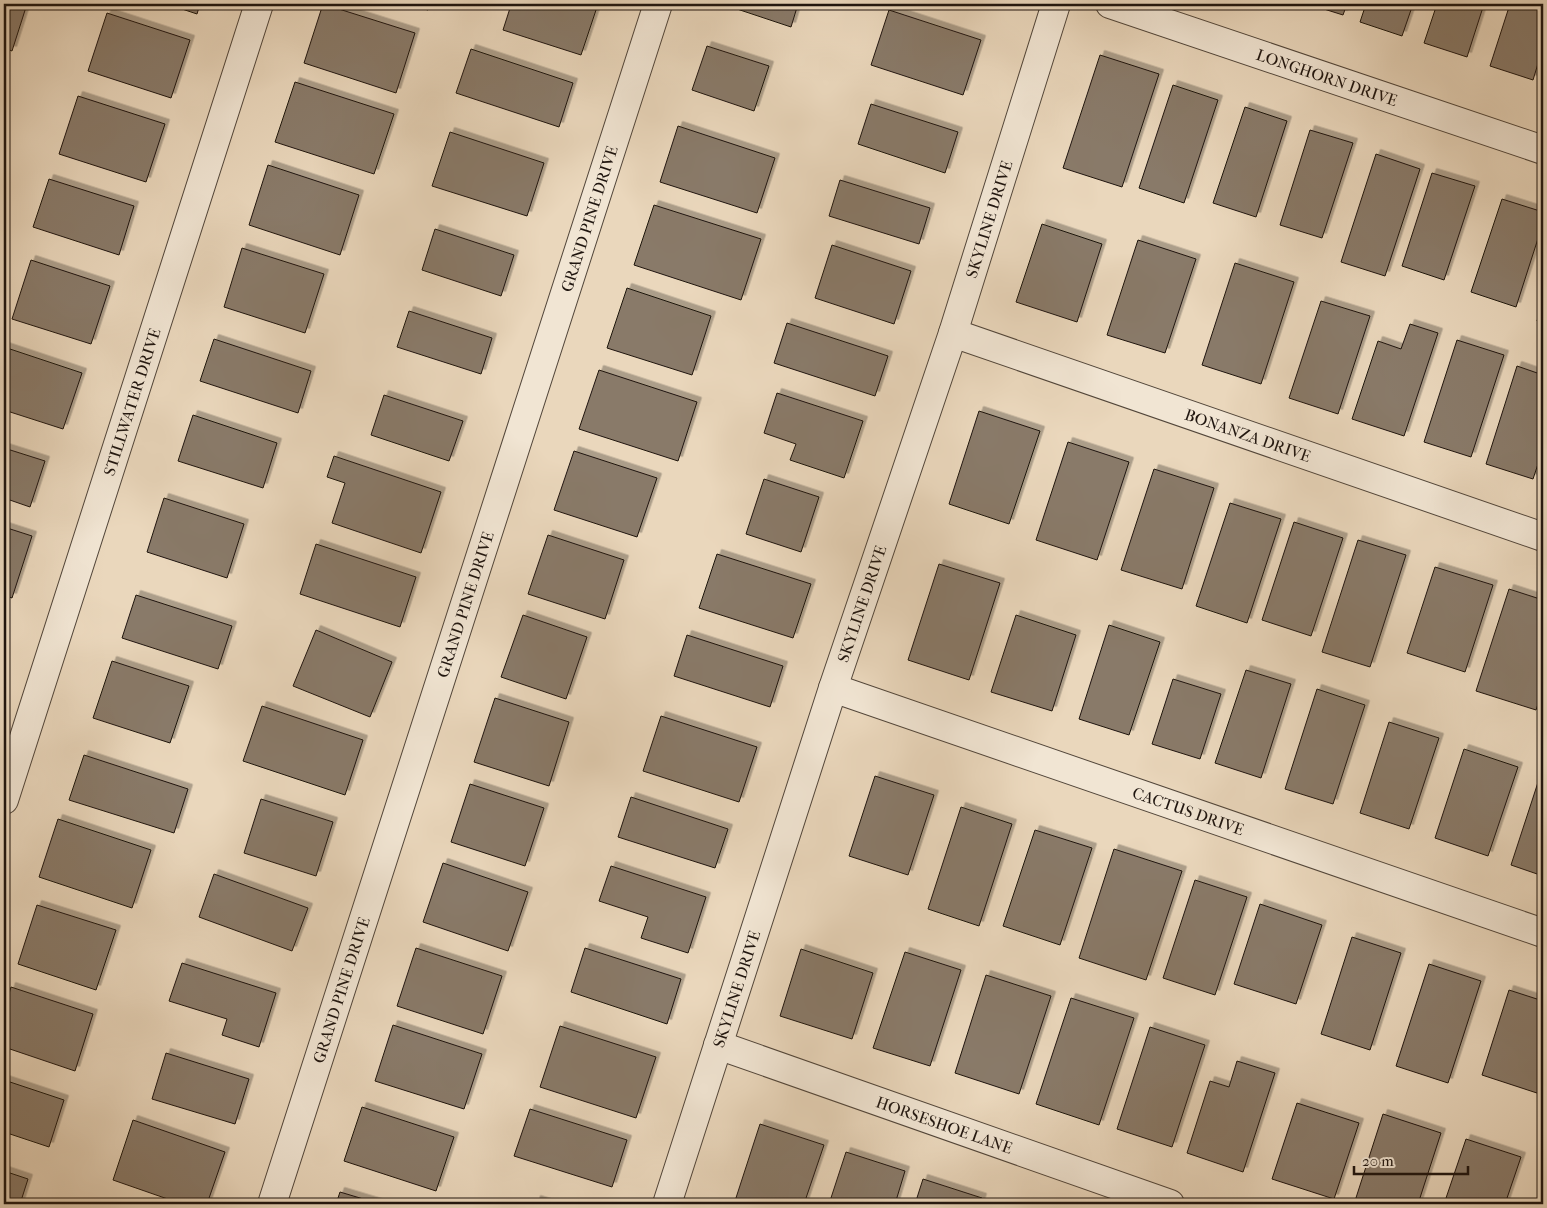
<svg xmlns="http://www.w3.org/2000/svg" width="1547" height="1208" font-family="'IM FELL French Canon',serif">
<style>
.building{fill:#897a69;stroke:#1f150f;filter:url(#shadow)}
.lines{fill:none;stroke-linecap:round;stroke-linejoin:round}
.minor-casing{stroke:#52463a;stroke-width:30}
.minor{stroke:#f1e5d3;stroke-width:28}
.labels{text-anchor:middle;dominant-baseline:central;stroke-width:4;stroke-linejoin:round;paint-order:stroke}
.street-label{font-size:16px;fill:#1f150f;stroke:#f1e5d3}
</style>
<defs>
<filter id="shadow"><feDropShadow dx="4.5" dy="-4.5" stdDeviation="0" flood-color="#0004"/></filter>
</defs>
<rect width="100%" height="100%" fill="#ead7bc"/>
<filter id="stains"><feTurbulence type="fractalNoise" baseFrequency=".004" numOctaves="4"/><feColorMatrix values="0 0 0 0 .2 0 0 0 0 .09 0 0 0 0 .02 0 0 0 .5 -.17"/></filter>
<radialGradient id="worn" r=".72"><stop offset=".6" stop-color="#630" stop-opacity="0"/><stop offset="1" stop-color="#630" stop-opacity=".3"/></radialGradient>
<g class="building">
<path d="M4 4H27L12 51 4 48Z"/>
<path d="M167 4H200L197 14Z"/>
<path d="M323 4 415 33 396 93 304 63Z"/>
<path d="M407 4H430L428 10Z"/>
<path d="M508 4H598L581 55 503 30 511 5Z"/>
<path d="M722 4H798L791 27Z"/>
<path d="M1308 4H1347L1343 15Z"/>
<path d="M1366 4H1413L1402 36 1360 22Z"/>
<path d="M1437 4H1484L1467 57 1424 43Z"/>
<path d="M1510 4H1543V47L1533 80 1490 66Z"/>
<path d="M889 10 981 40 963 95 871 65Z"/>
<path d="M107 13 190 40 171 98 88 71Z"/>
<path d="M707 46 769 66 754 111 692 90Z"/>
<path d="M471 49 573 83 559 127 456 93Z"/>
<path d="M1100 55 1159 74 1122 187 1063 168Z"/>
<path d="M295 82 394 114 374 174 275 142Z"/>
<path d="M1173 85 1218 100 1184 203 1139 188Z"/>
<path d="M78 96 165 124 146 182 59 154Z"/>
<path d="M871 104 958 132 945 173 858 144Z"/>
<path d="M1245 107 1287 121 1256 217 1213 203Z"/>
<path d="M678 126 775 158 757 213 660 182Z"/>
<path d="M1310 130 1353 143 1322 238 1280 225Z"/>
<path d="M450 132 544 163 527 216 432 186Z"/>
<path d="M1376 154 1420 169 1385 276 1341 262Z"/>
<path d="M268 165 359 195 340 255 249 225Z"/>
<path d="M1432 173 1475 186 1444 280 1402 266Z"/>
<path d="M49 179 134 206 119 255 33 227Z"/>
<path d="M840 180 930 208 919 244 829 216Z"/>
<path d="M1502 199 1543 212V223L1516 307 1471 292Z"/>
<path d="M654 205 761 239 741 300 634 265Z"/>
<path d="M1042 224 1102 244 1077 322 1016 302Z"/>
<path d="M435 229 514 255 501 296 422 270Z"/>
<path d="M1138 240 1196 259 1165 353 1107 335Z"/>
<path d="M832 245 911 271 894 324 815 298Z"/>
<path d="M242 248 324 274 305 333 224 307Z"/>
<path d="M31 260 110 286 91 344 12 319Z"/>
<path d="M1235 263 1294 282 1261 384 1202 365Z"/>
<path d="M627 288 711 316 692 375 607 348Z"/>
<path d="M1321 301 1370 316 1338 414 1289 398Z"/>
<path d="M1543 301V323L1537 321Z"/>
<path d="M409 311 492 338 481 374 397 347Z"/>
<path d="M787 323 888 356 875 396 774 363Z"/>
<path d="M1410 324 1438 333 1404 436 1352 419 1378 341 1401 349Z"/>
<path d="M214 339 311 371 298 413 200 381Z"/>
<path d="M1457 340 1504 355 1471 457 1424 442Z"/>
<path d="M4 347 82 373 63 429 4 410Z"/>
<path d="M1517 366 1543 375V449L1533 479 1486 464Z"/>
<path d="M599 370 697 402 678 461 579 429Z"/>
<path d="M777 393 863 421 844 478 790 460 796 444 764 433Z"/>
<path d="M384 395 463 421 449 461 371 435Z"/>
<path d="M979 411 1040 431 1009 524 949 504Z"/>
<path d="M193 415 277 443 263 488 178 461Z"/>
<path d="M1068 442 1129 462 1097 560 1036 540Z"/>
<path d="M4 448 45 461 30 507 4 498Z"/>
<path d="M574 451 657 478 637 537 554 510Z"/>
<path d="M334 456 441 492 421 553 332 523 345 483 327 477Z"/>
<path d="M1154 469 1214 488 1182 589 1121 570Z"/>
<path d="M764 479 819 497 801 552 746 534Z"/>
<path d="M164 498 244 524 227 578 147 552Z"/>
<path d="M1230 503 1281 519 1247 623 1196 606Z"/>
<path d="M1294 522 1343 538 1311 636 1262 620Z"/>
<path d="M4 527 32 536 12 598 4 595Z"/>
<path d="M548 535 624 560 605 619 528 594Z"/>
<path d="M1358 540 1406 555 1370 667 1322 652Z"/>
<path d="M316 544 416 577 400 627 300 594Z"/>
<path d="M717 554 811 584 793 638 699 608Z"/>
<path d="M939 564 1000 583 969 680 908 660Z"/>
<path d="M1435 567 1493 585 1465 672 1407 653Z"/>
<path d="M1509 589 1543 600V689L1536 710 1476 691Z"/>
<path d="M136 595 232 626 218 669 122 638Z"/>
<path d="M523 615 587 637 566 699 501 677Z"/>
<path d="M1016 615 1076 635 1052 711 991 692Z"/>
<path d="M1109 625 1160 642 1129 735 1079 719Z"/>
<path d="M316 630 392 662 370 717 293 686Z"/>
<path d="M687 635 783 666 770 707 674 676Z"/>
<path d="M112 661 189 686 170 743 93 718Z"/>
<path d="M1246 670 1291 684 1261 778 1215 763Z"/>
<path d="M1173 679 1221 694 1200 759 1152 744Z"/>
<path d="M1317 689 1365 705 1333 804 1285 789Z"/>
<path d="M495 698 569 722 549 786 474 762Z"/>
<path d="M262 706 363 740 345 795 243 761Z"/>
<path d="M661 716 757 747 739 802 643 771Z"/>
<path d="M1389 722 1439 738 1409 829 1360 813Z"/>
<path d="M1464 749 1518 767 1488 856 1435 838Z"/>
<path d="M84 755 188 789 174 833 69 800Z"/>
<path d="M1543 767V876L1511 865Z"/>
<path d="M875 776 934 795 908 875 849 856Z"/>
<path d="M470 784 544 808 525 866 451 842Z"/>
<path d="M631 797 728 829 715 868 618 837Z"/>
<path d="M261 799 333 822 316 876 244 853Z"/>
<path d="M961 807 1012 824 979 926 928 909Z"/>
<path d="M58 819 151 850 132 908 39 877Z"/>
<path d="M1035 830 1092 848 1060 945 1003 926Z"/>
<path d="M1114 849 1182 871 1146 980 1079 958Z"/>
<path d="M443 863 528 892 508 951 423 922Z"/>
<path d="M611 866 706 897 688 953 641 938 648 917 599 901Z"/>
<path d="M214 874 308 908 292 951 199 917Z"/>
<path d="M1195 880 1247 897 1215 995 1163 978Z"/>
<path d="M1260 904 1322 925 1296 1004 1234 984Z"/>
<path d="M37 905 116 930 96 990 18 964Z"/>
<path d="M1352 937 1401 953 1370 1050 1321 1034Z"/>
<path d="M416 948 502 976 483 1034 397 1006Z"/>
<path d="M585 948 681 979 667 1024 571 992Z"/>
<path d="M801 949 873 973 852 1039 780 1016Z"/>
<path d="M905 952 961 970 930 1066 873 1048Z"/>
<path d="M182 963 276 993 259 1047 222 1035 227 1019 169 1001Z"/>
<path d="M1429 964 1481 981 1448 1083 1396 1066Z"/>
<path d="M986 975 1051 996 1019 1094 955 1073Z"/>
<path d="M11 987 93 1014 75 1071 4 1047V1011Z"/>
<path d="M1509 990 1543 1001V1095L1482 1075Z"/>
<path d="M1071 998 1134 1018 1099 1125 1036 1104Z"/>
<path d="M393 1025 482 1054 464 1109 375 1081Z"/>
<path d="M560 1026 656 1057 636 1118 540 1087Z"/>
<path d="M1150 1027 1205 1045 1172 1147 1117 1129Z"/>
<path d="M166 1053 249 1079 235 1124 152 1099Z"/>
<path d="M1237 1061 1275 1073 1243 1172 1187 1153 1210 1081 1229 1087Z"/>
<path d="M4 1080 64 1100 49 1147 4 1132Z"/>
<path d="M1297 1103 1359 1123 1334 1199 1272 1179Z"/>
<path d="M362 1107 454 1137 436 1191 344 1161Z"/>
<path d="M530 1109 627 1140 612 1187 514 1156Z"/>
<path d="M1383 1114 1441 1133 1418 1204H1354Z"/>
<path d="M133 1120 225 1152 207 1204H182L113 1180Z"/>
<path d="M760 1124 824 1145 804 1204H734Z"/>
<path d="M1466 1139 1521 1157 1505 1204H1444Z"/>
<path d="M846 1152 905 1171 895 1204H829Z"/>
<path d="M4 1171 28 1179 20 1204H4Z"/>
<path d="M923 1179 982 1198 980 1204H915Z"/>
<path d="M340 1192 380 1204H336Z"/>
<path d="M536 1200 549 1204H535Z"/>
</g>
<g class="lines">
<defs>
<g id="minor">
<path id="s1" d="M1110 4 1543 150"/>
<path id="s2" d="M953 333 1543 537"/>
<path id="s3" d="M833 688 1543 933"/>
<path id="s4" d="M4 800 259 4"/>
<path id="s5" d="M718 1045 1170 1204"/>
<path id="s6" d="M272 1204 658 4"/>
<path id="s7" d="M667 1204 833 688 953 333 1056 4"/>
</g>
</defs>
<use href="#minor" class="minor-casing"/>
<use href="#minor" class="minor"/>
</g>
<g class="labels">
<g class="street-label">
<text stroke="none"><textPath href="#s1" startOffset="229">LONGHORN DRIVE</textPath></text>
<text stroke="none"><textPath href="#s6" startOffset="1035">GRAND PINE DRIVE</textPath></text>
<text stroke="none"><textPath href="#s7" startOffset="1036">SKYLINE DRIVE</textPath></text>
<text stroke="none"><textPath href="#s4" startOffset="418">STILLWATER DRIVE</textPath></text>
<text stroke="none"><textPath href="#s2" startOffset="312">BONANZA DRIVE</textPath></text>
<text stroke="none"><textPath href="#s6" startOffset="630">GRAND PINE DRIVE</textPath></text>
<text stroke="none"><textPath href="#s7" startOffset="631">SKYLINE DRIVE</textPath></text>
<text stroke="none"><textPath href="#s3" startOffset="376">CACTUS DRIVE</textPath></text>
<text stroke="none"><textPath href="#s7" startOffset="226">SKYLINE DRIVE</textPath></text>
<text stroke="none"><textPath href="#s6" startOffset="225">GRAND PINE DRIVE</textPath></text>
<text stroke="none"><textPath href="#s5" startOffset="240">HORSESHOE LANE</textPath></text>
</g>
</g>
<rect width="1547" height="1208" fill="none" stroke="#ead7bc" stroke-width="20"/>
<rect x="5" y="5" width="1537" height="1198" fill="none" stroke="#1f150f" stroke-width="2.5"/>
<rect x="10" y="10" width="1527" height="1188" fill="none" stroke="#1f150f"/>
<path d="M1354 1166v8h114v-8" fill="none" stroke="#1f150f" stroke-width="2.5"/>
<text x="1362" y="1166" font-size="15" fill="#1f150f" stroke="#f1e5d3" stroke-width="4" paint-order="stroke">20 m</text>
<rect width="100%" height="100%" filter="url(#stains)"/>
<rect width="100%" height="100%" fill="url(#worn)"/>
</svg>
